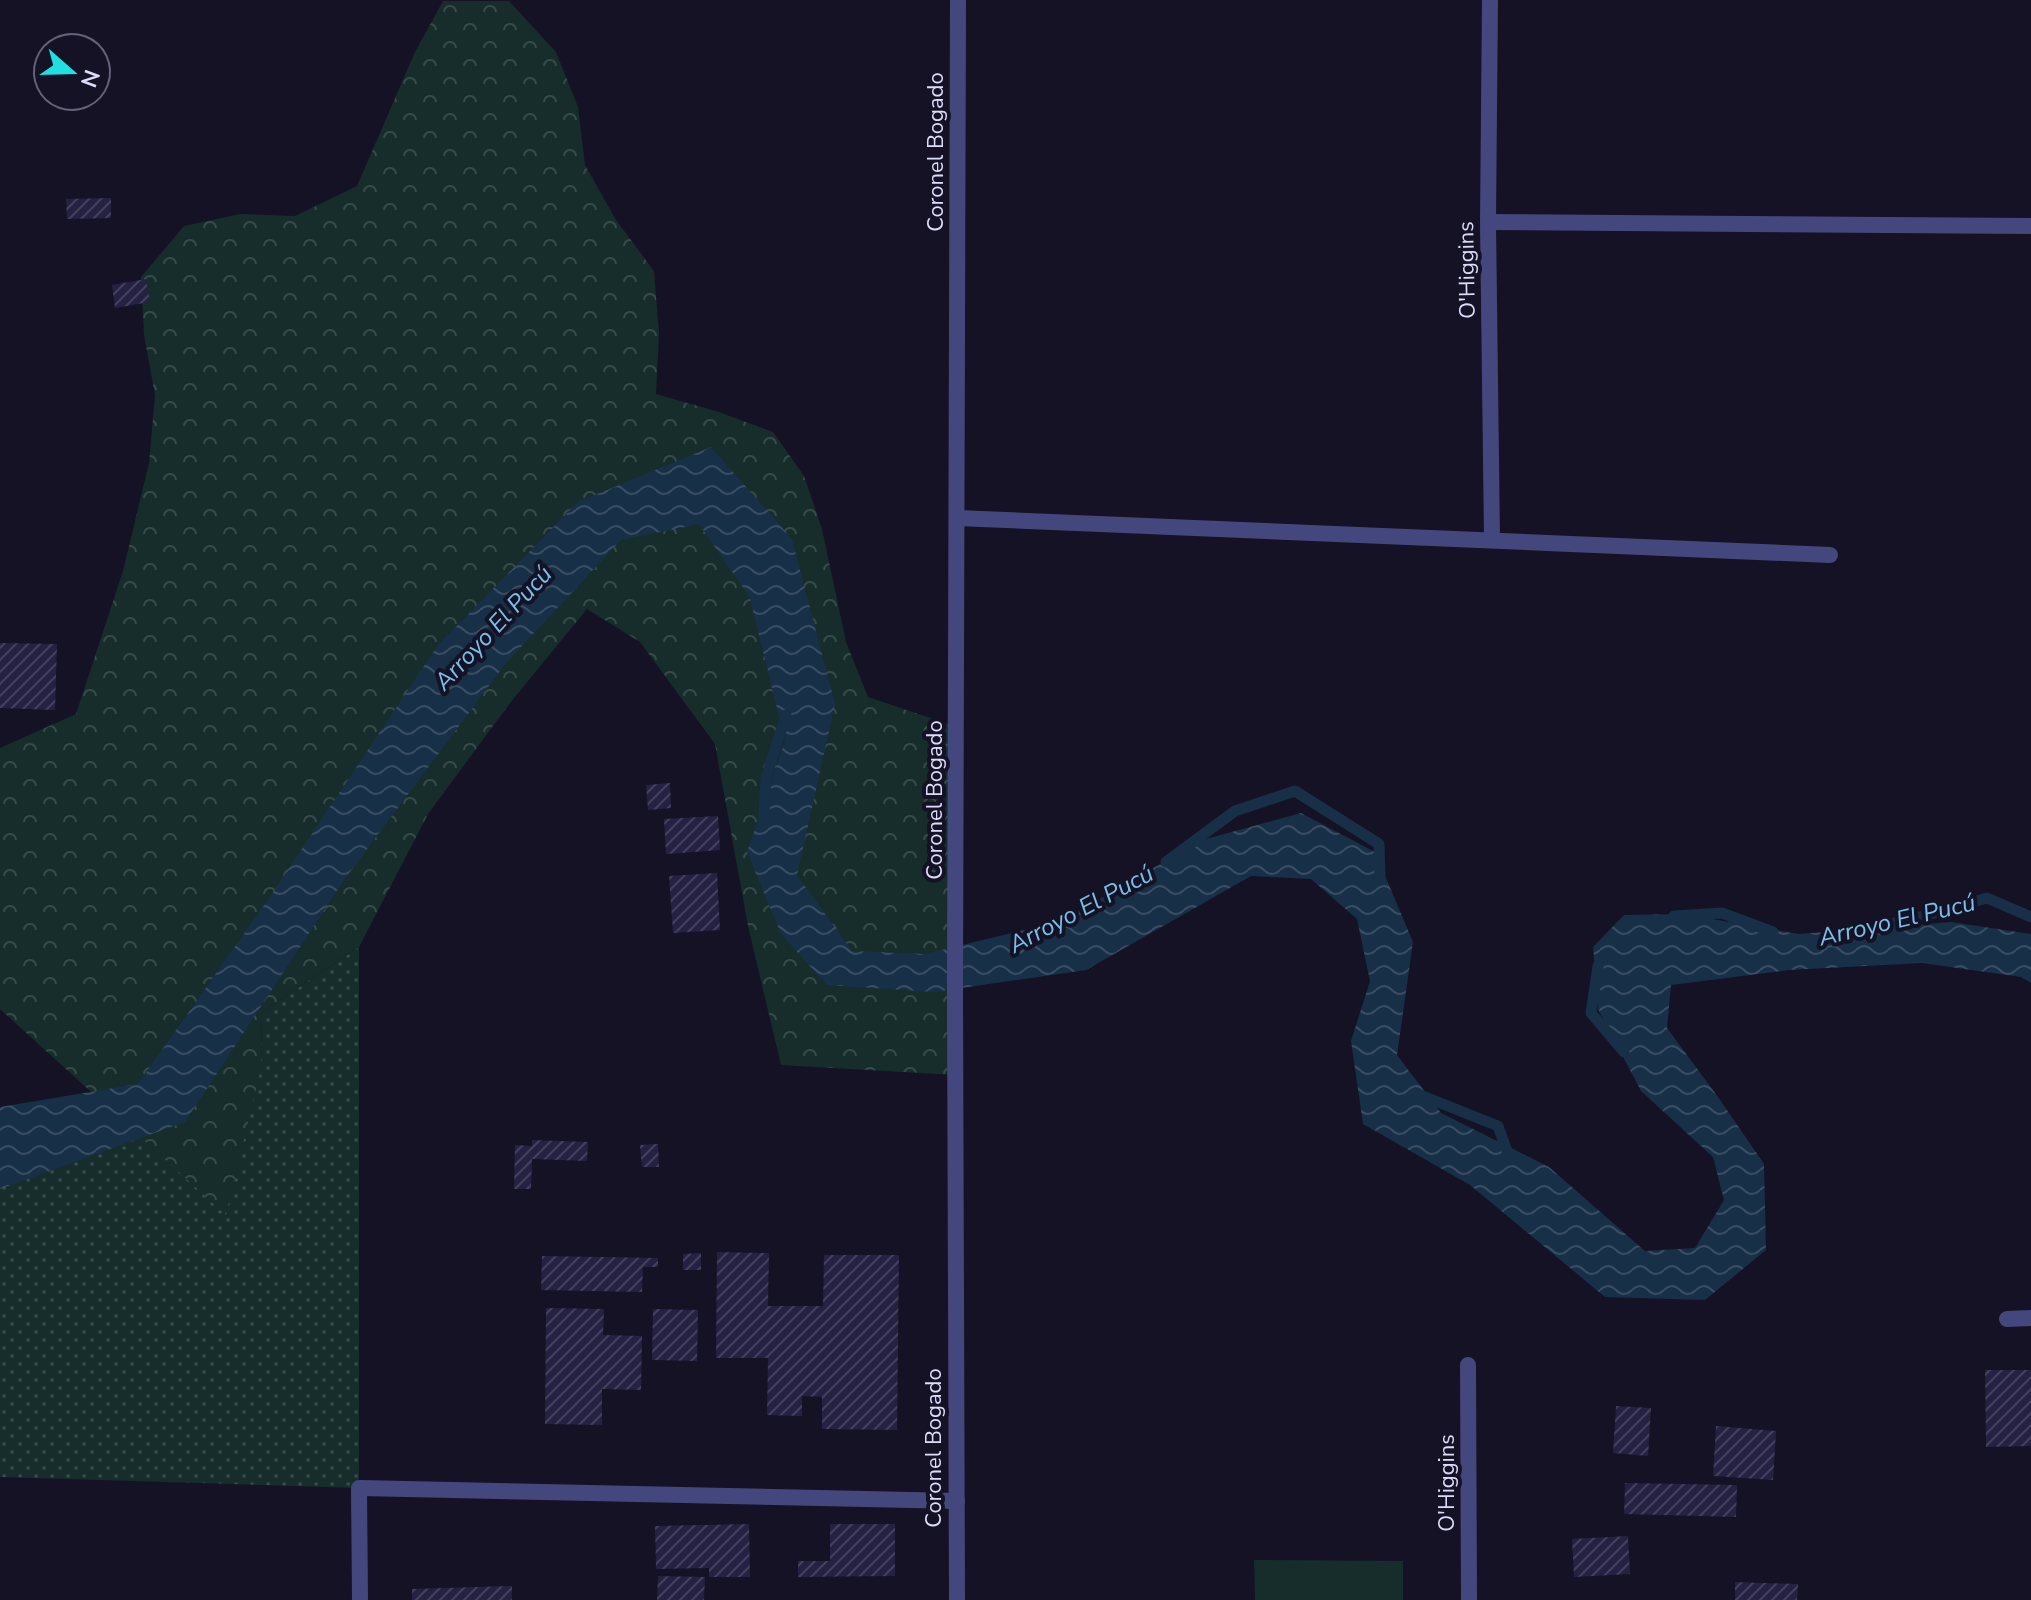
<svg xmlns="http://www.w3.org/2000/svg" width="2031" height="1600" font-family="'Nunito Sans',sans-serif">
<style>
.grass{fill:url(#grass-dots)}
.forest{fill:url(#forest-crowns)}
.pitch{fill:#162d2b}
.water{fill:url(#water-waves)}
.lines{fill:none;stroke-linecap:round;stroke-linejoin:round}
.stream{stroke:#182f48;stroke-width:11}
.building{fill:url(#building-hatch)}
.street{stroke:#44477d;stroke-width:16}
.labels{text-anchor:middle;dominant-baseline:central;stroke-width:8;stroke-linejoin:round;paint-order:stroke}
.street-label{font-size:22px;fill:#dcdbfa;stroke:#141224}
.water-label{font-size:24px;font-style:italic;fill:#77c0ec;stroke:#141224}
</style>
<defs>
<pattern id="grass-dots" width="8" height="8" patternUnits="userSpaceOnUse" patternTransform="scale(2)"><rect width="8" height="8" fill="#162d2b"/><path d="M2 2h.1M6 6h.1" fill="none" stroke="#374b4b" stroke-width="1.8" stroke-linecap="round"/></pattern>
<pattern id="forest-crowns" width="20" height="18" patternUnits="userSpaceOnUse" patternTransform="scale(2)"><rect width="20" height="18" fill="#162d2b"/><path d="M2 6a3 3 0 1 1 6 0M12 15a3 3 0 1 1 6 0" fill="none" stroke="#374b4b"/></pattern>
<pattern id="water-waves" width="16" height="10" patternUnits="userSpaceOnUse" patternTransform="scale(2)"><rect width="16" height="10" fill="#182f48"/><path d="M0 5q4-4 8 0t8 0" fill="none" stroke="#394d63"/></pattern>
<pattern id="building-hatch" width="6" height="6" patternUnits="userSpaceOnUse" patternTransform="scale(2)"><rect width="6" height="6" fill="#252143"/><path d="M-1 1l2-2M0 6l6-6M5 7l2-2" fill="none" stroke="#44415f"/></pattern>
</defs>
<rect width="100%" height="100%" fill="#141224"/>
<path class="grass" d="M359 947V1488L0 1477V1143L261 1068 262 1012Z"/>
<path class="forest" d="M443 1H509L556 52 578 107 585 165 616 220 654 271 659 333 656 394 719 412 773 432 804 476 822 529 846 642 868 697 957 727 955 1075 781 1065 748 926 715 744 640 642 587 609 510 703 428 814 359 947 262 1012 261 1068 226 1215 0 1009V748L76 714 123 571 149 463 155 395 144 335 141 277 184 226 240 214 295 216 357 186 415 52Z"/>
<path class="pitch" d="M1254 1560 1403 1561V1600H1255Z"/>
<path class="water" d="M711 447 792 539 835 704 797 875 852 951 925 954 1061 921 1202 840 1301 813 1375 852 1413 942 1397 1055 1441 1113 1549 1167 1645 1251 1695 1248 1724 1200 1713 1157 1641 1091 1598 1009 1593 947 1624 915 1683 914 1799 934 1951 922 2031 934V983L2021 977 1922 963 1789 970 1671 985 1667 1028 1718 1097 1764 1164 1766 1250 1705 1300 1605 1297 1470 1185 1363 1124 1351 1041 1370 981 1357 919 1311 879 1251 876 1086 970 934 992 827 985 781 934 747 852 785 741 750 598 699 524 621 540 506 663 344 880 185 1122 0 1189V1107L138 1084 265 904 438 645 578 502Z"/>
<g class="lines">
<g class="stream">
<path d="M764 815 766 778 786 715"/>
<path d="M1166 862 1235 811 1295 791 1379 844 1380 878"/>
<path d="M1674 916 1722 913 1773 932"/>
<path d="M1855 931 1905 921 1987 898 2031 917"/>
<path d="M1598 966 1591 1013 1624 1052"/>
<path d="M1418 1094 1498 1126 1509 1157"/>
</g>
</g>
<g class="building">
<path d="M111 198V218L67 219 66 199Z"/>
<path d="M146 279 150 302 115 308 112 285Z"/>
<path d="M0 643 57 644 55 710 0 708Z"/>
<path d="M670 783 671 808 648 810 646 785Z"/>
<path d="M718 816 720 850 666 854 664 819Z"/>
<path d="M717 873 720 930 673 933 669 876Z"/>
<path d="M532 1140 588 1142 587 1161 532 1159 531 1189H514L515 1145 532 1146Z"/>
<path d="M658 1144 659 1167H642L640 1145Z"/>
<path d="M717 1252 769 1253 768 1306H823L824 1255H899L897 1430 822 1429V1397L802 1396V1416L767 1415 768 1358H716Z"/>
<path d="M701 1253V1270H683V1254Z"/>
<path d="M542 1256 658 1258V1267H643L642 1292 541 1290Z"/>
<path d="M546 1308 604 1309 603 1335 642 1336 641 1390 602 1389V1425L545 1424Z"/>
<path d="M653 1309 698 1310 697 1361 652 1360Z"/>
<path d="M1985 1370H2031V1446L1986 1447Z"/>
<path d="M1616 1406 1651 1408 1648 1456 1613 1453Z"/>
<path d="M1716 1426 1776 1431 1773 1480 1713 1476Z"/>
<path d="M1625 1483 1737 1485 1736 1517 1624 1514Z"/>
<path d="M749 1524 750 1577H709V1568L656 1569 655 1526Z"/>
<path d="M830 1524H895V1576L798 1577V1561H830Z"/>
<path d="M1628 1536 1630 1574 1574 1577 1572 1539Z"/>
<path d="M658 1576 705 1577 704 1600H657Z"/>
<path d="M1735 1582 1798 1584 1797 1600H1735Z"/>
<path d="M512 1586V1600H412V1589Z"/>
</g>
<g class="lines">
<g class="street">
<path d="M1490 0 1488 222 1492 540"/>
<path d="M1488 222 2031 226"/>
<path d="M957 518 1830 555"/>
<path d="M2007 1319 2031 1318"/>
<path d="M1468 1365 1469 1600"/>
<path d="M360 1600 359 1488 957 1501"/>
<path d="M957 1600 955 990 958 0"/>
</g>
</g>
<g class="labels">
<g class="street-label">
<text transform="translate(936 152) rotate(-90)">Coronel Bogado</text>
<text transform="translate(1467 270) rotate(-91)">O'Higgins</text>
<text transform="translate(935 800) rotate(-90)">Coronel Bogado</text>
<text transform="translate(934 1448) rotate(-90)">Coronel Bogado</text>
<text transform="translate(1447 1483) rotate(-90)">O'Higgins</text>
</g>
<g class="water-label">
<text transform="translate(493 628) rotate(-47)">Arroyo El Pucú</text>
<text transform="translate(1081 909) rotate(-28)">Arroyo El Pucú</text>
<text transform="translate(1897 920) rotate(-13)">Arroyo El Pucú</text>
</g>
</g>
<g transform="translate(72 72) rotate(110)"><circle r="38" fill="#141224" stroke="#64627a" stroke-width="2"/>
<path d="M0-6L14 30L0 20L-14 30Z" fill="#21dee0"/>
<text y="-12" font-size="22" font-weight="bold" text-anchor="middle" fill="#dcdbfa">N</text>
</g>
</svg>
